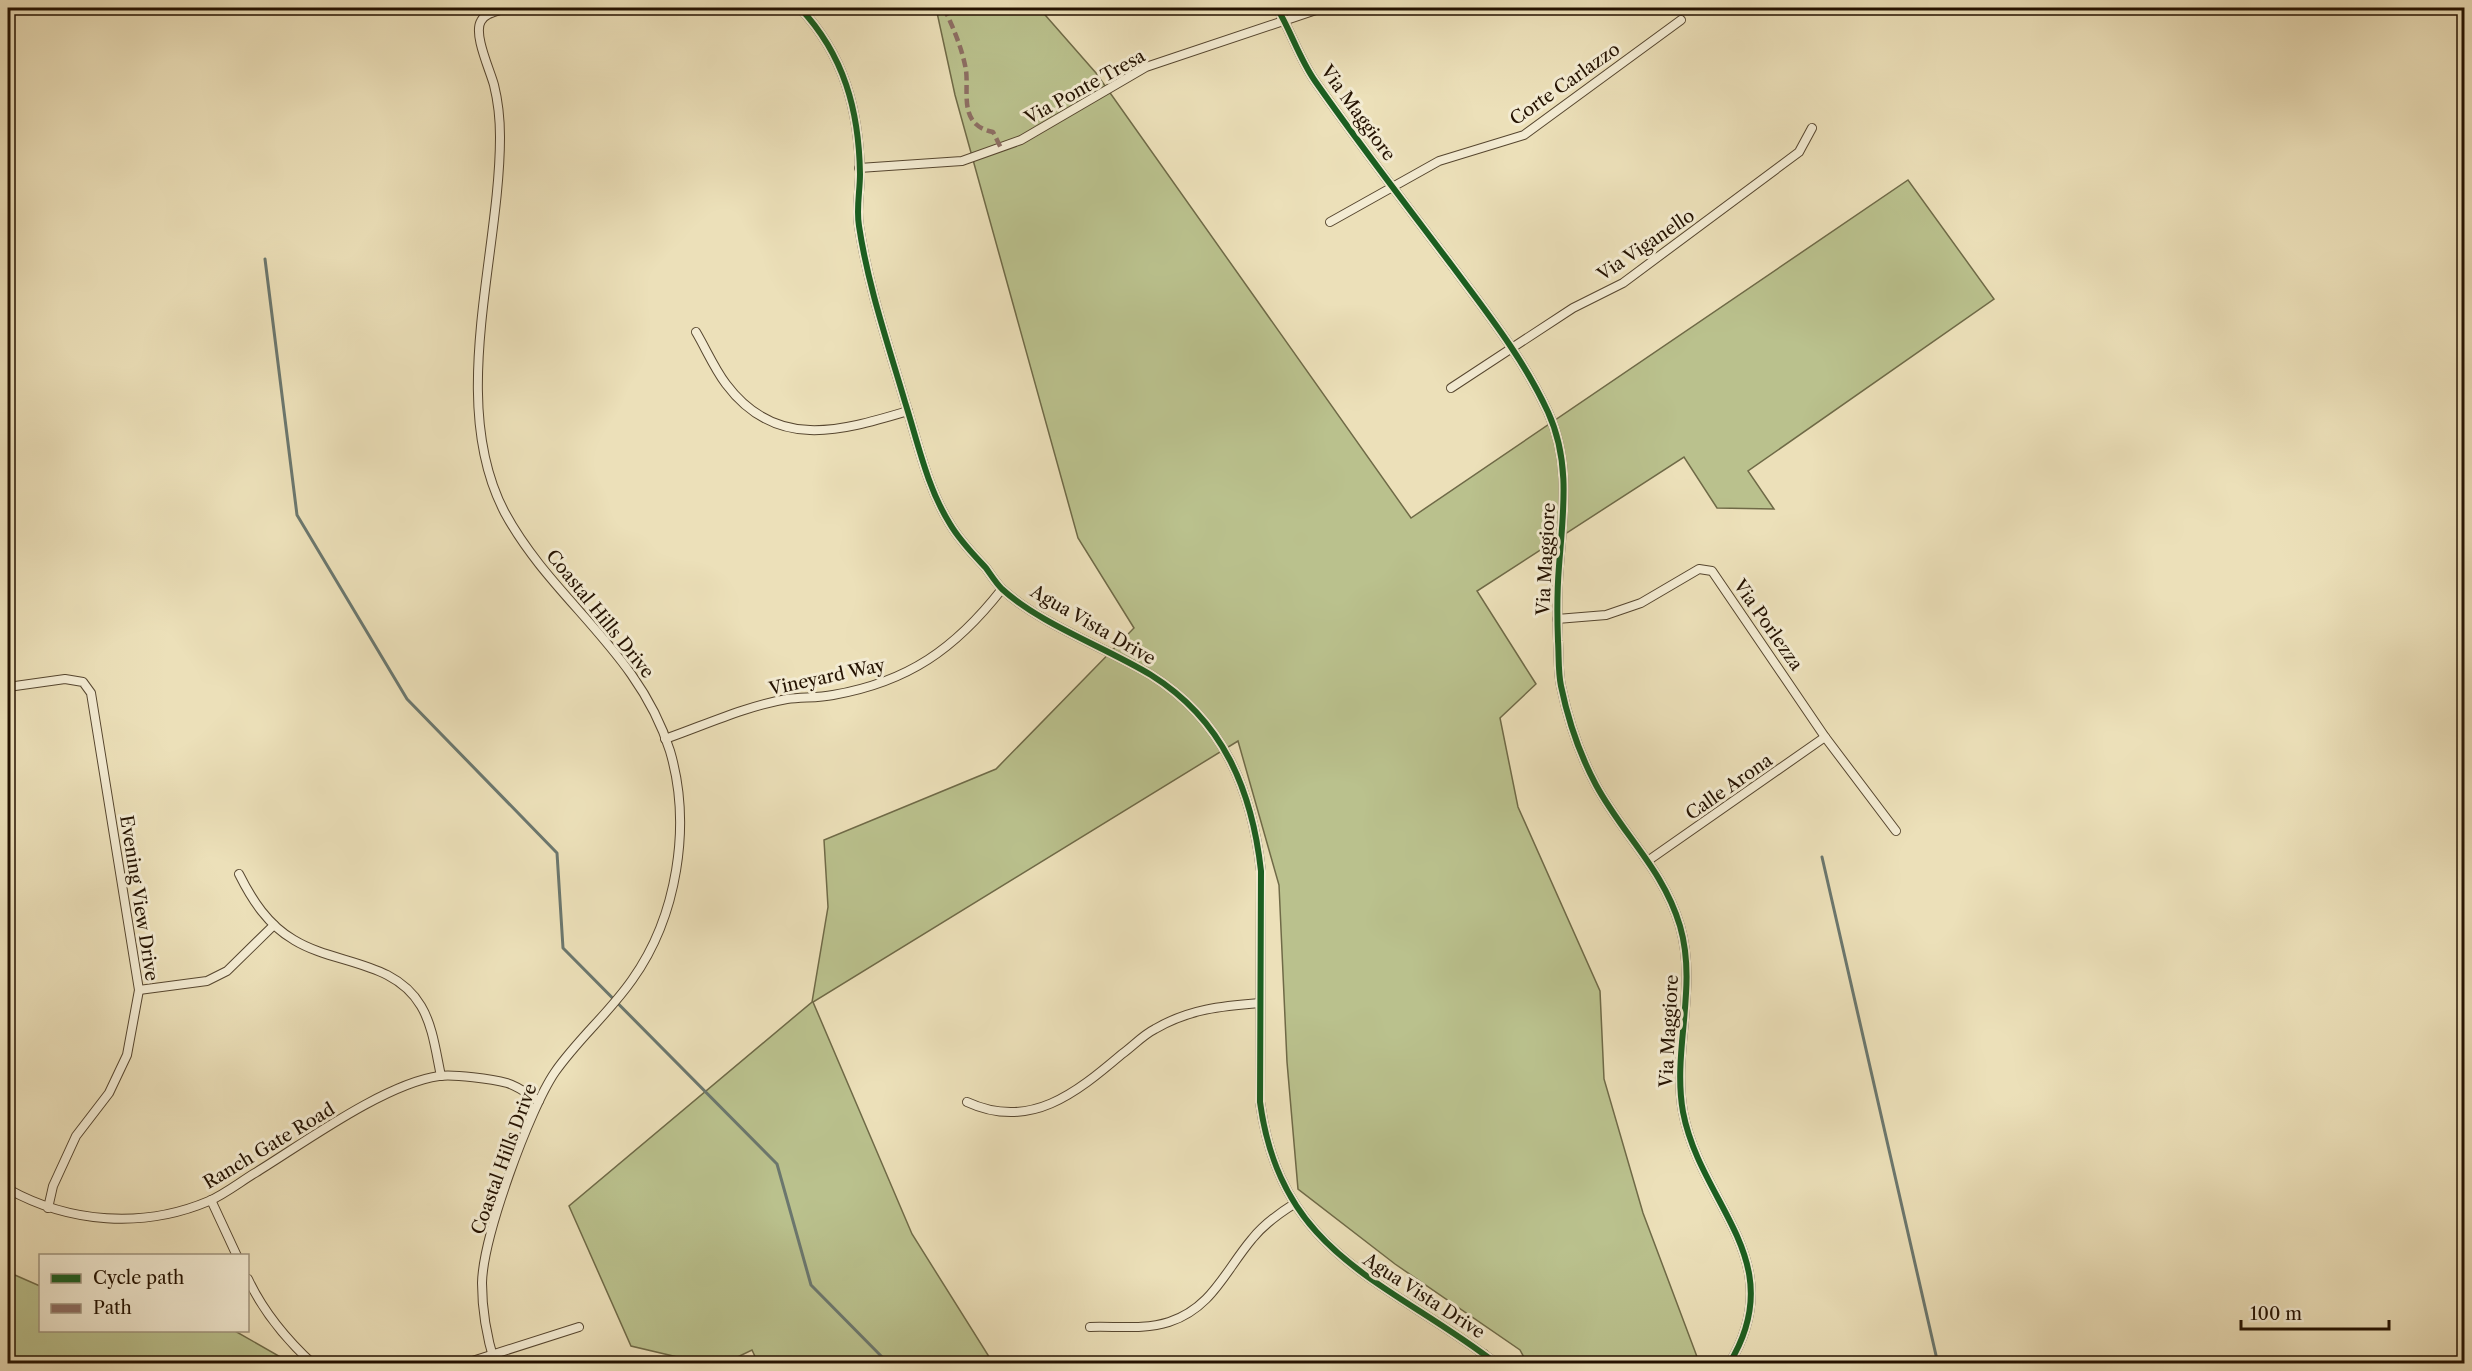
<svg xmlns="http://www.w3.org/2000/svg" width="2472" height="1371" font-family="'Libre Caslon Text',serif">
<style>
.green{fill:#bac18d;stroke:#6f6a47;stroke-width:1.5}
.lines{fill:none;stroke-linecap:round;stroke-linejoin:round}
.stream{stroke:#6b776e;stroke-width:3}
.minor-casing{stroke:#56462f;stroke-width:10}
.minor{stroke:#f3ebd2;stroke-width:8}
.quiet{stroke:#8d6e63;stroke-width:4.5;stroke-dasharray:9 4.5;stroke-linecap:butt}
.cycleway-casing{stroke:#f3ebd2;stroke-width:10}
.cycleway{stroke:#1b5e20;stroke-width:6}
.labels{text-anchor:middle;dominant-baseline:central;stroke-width:6;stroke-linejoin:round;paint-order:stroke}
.street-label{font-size:18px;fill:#241201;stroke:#f3ebd2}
</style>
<rect width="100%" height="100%" fill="#ece0b9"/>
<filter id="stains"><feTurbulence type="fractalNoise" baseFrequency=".00333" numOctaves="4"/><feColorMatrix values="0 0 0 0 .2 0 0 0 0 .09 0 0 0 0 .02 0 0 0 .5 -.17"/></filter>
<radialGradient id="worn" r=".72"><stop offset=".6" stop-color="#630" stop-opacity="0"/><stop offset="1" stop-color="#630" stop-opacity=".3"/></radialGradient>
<g class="green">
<path d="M936 8H1039L1096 73 1411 518 1908 180 1994 299 1748 471 1774 509 1717 508 1684 457 1477 591 1536 684 1500 718 1518 807 1600 991 1604 1079 1643 1213 1699 1362 1697 1364 1527 1363 1520 1350 1395 1264 1298 1189 1287 1062 1279 885 1238 741 813 1002 912 1234 993 1363H758L752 1350 725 1363 707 1364 631 1346 569 1206 812 1002 828 907 824 840 996 769 1134 628 1078 538 955 95Z"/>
<path d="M8 1272 40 1286V1330L235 1331 291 1363H8Z"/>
</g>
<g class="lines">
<g class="stream">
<path d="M265 259 297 515 407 699 557 853 563 948 777 1164 811 1285 889 1364"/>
<path d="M1822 857 1938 1364"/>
</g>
<defs>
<g id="minor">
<path d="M800 8C844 55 859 110 860 174 860 191 856 209 859 226 868 286 888 344 905 402 918 443 927 487 950 524 960 541 973 554 986 568 991 575 996 583 1002 589 1040 624 1105 647 1151 675 1223 720 1252 790 1261 871L1260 1102C1281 1257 1388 1280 1497 1364"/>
<path d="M1277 8C1291 31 1299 58 1315 81 1359 144 1407 206 1453 267 1488 314 1523 358 1548 412 1571 462 1563 513 1559 566 1557 591 1557 616 1558 641 1559 656 1558 672 1561 686 1568 720 1580 755 1596 785 1623 835 1663 869 1680 926 1698 988 1672 1050 1683 1112 1701 1206 1792 1261 1729 1364"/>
<path d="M859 168 962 161 1021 140 1146 67 1322 8"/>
<path d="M1330 222 1439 161 1524 135 1681 20"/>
<path d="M696 332C706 349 714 368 726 384 776 451 841 431 908 411"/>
<path d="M1451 388 1573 308 1623 283 1799 152 1812 128"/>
<path d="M1557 619 1606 615 1641 603 1699 569 1712 571 1825 737 1896 831"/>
<path d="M8 687 65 679 83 682 91 693 139 990 127 1055 109 1093 76 1136 53 1186 48 1208"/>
<path d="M665 739C705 725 746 706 787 699 802 697 818 698 833 695 908 682 955 649 1002 589"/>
<path d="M1649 860 1825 737"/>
<path d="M239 874C252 900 268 925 294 940 335 965 394 960 421 1006 433 1026 436 1053 441 1076"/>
<path d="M139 990 207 981 227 971 274 925"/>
<path d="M967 1102C1030 1131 1076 1093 1122 1054 1133 1046 1143 1035 1155 1029 1189 1009 1222 1006 1260 1003"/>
<path d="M8 1189C69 1223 143 1229 209 1201 225 1194 240 1182 255 1173 304 1143 384 1084 439 1076 454 1074 492 1079 507 1083 518 1086 529 1095 539 1101"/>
<path d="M211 1200 237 1256"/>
<path d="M248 1279C263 1311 287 1340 313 1364"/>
<path d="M1090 1327C1116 1326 1144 1330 1169 1322 1212 1308 1225 1271 1252 1239 1264 1224 1278 1214 1294 1204"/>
<path d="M463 1364 579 1327"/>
<path d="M495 1364C487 1338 482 1310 482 1283 483 1237 529 1110 555 1072 578 1039 609 1013 632 980 677 917 692 826 670 751 639 651 552 600 505 513 447 404 500 255 500 137 500 120 498 101 494 85 490 70 473 34 481 21 486 12 499 11 507 8"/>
<path d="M1476 1364 1484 1354"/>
</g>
</defs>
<use href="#minor" class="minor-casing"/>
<use href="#minor" class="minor"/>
<path class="quiet" d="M944 8C953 27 962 48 966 70 969 93 958 125 993 132L1001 148"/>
<defs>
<g id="cycleway">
<path d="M800 8C844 55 859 110 860 174 860 191 856 209 859 226 868 286 888 344 905 402 918 443 927 487 950 524 960 541 973 554 986 568 991 575 996 583 1002 589 1040 624 1105 647 1151 675 1223 720 1252 790 1261 871L1260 1102C1281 1257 1388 1280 1497 1364"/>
<path d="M1277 8C1291 31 1299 58 1315 81 1359 144 1407 206 1453 267 1488 314 1523 358 1548 412 1571 462 1563 513 1559 566 1557 591 1557 616 1558 641 1559 656 1558 672 1561 686 1568 720 1580 755 1596 785 1623 835 1663 869 1680 926 1698 988 1672 1050 1683 1112 1701 1206 1792 1261 1729 1364"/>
</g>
</defs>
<use href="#cycleway" class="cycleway-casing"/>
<use href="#cycleway" class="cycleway"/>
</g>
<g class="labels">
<g class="street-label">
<text transform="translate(1565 84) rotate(-35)">Corte Carlazzo</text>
<text transform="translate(1085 87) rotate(-29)">Via Ponte Tresa</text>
<text transform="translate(1358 113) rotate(54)">Via Maggiore</text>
<text transform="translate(1646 245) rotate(-34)">Via Viganello</text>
<text transform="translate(1546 559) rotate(-87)">Via Maggiore</text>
<text transform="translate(600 614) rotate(51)">Coastal Hills Drive</text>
<text transform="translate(1093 625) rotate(30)">Agua Vista Drive</text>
<text transform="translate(1768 625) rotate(55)">Via Porlezza</text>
<text transform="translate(827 677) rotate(-12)">Vineyard Way</text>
<text transform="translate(1729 787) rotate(-35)">Calle Arona</text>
<text transform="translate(139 898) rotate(81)">Evening View Drive</text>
<text transform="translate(1669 1031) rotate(-87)">Via Maggiore</text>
<text transform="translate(269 1146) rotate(-31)">Ranch Gate Road</text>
<text transform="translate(504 1159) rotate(-70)">Coastal Hills Drive</text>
<text transform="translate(1424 1296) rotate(33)">Agua Vista Drive</text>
</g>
</g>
<rect width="2472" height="1371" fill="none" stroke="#ece0b9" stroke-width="30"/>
<rect x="9" y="9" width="2454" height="1353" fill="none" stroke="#241201" stroke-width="3"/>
<rect x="15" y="15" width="2442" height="1341" fill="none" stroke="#241201" stroke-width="1.5"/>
<rect x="39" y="1254" width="210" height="78" fill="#f3ebd2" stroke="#a0947e" stroke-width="1.5"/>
<rect x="51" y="1274" width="30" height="9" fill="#1b5e20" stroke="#a0947e" stroke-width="1.5"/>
<text x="93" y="1284" font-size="18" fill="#241201">Cycle path</text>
<rect x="51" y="1304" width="30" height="9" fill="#8d6e63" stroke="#a0947e" stroke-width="1.5"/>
<text x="93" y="1314" font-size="18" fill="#241201">Path</text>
<path d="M2241 1320v9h148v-9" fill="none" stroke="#241201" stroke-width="3"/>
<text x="2250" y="1320" font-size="18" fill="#241201" stroke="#f3ebd2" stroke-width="4.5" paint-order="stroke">100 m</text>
<rect width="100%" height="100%" filter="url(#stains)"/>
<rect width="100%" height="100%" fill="url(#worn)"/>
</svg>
